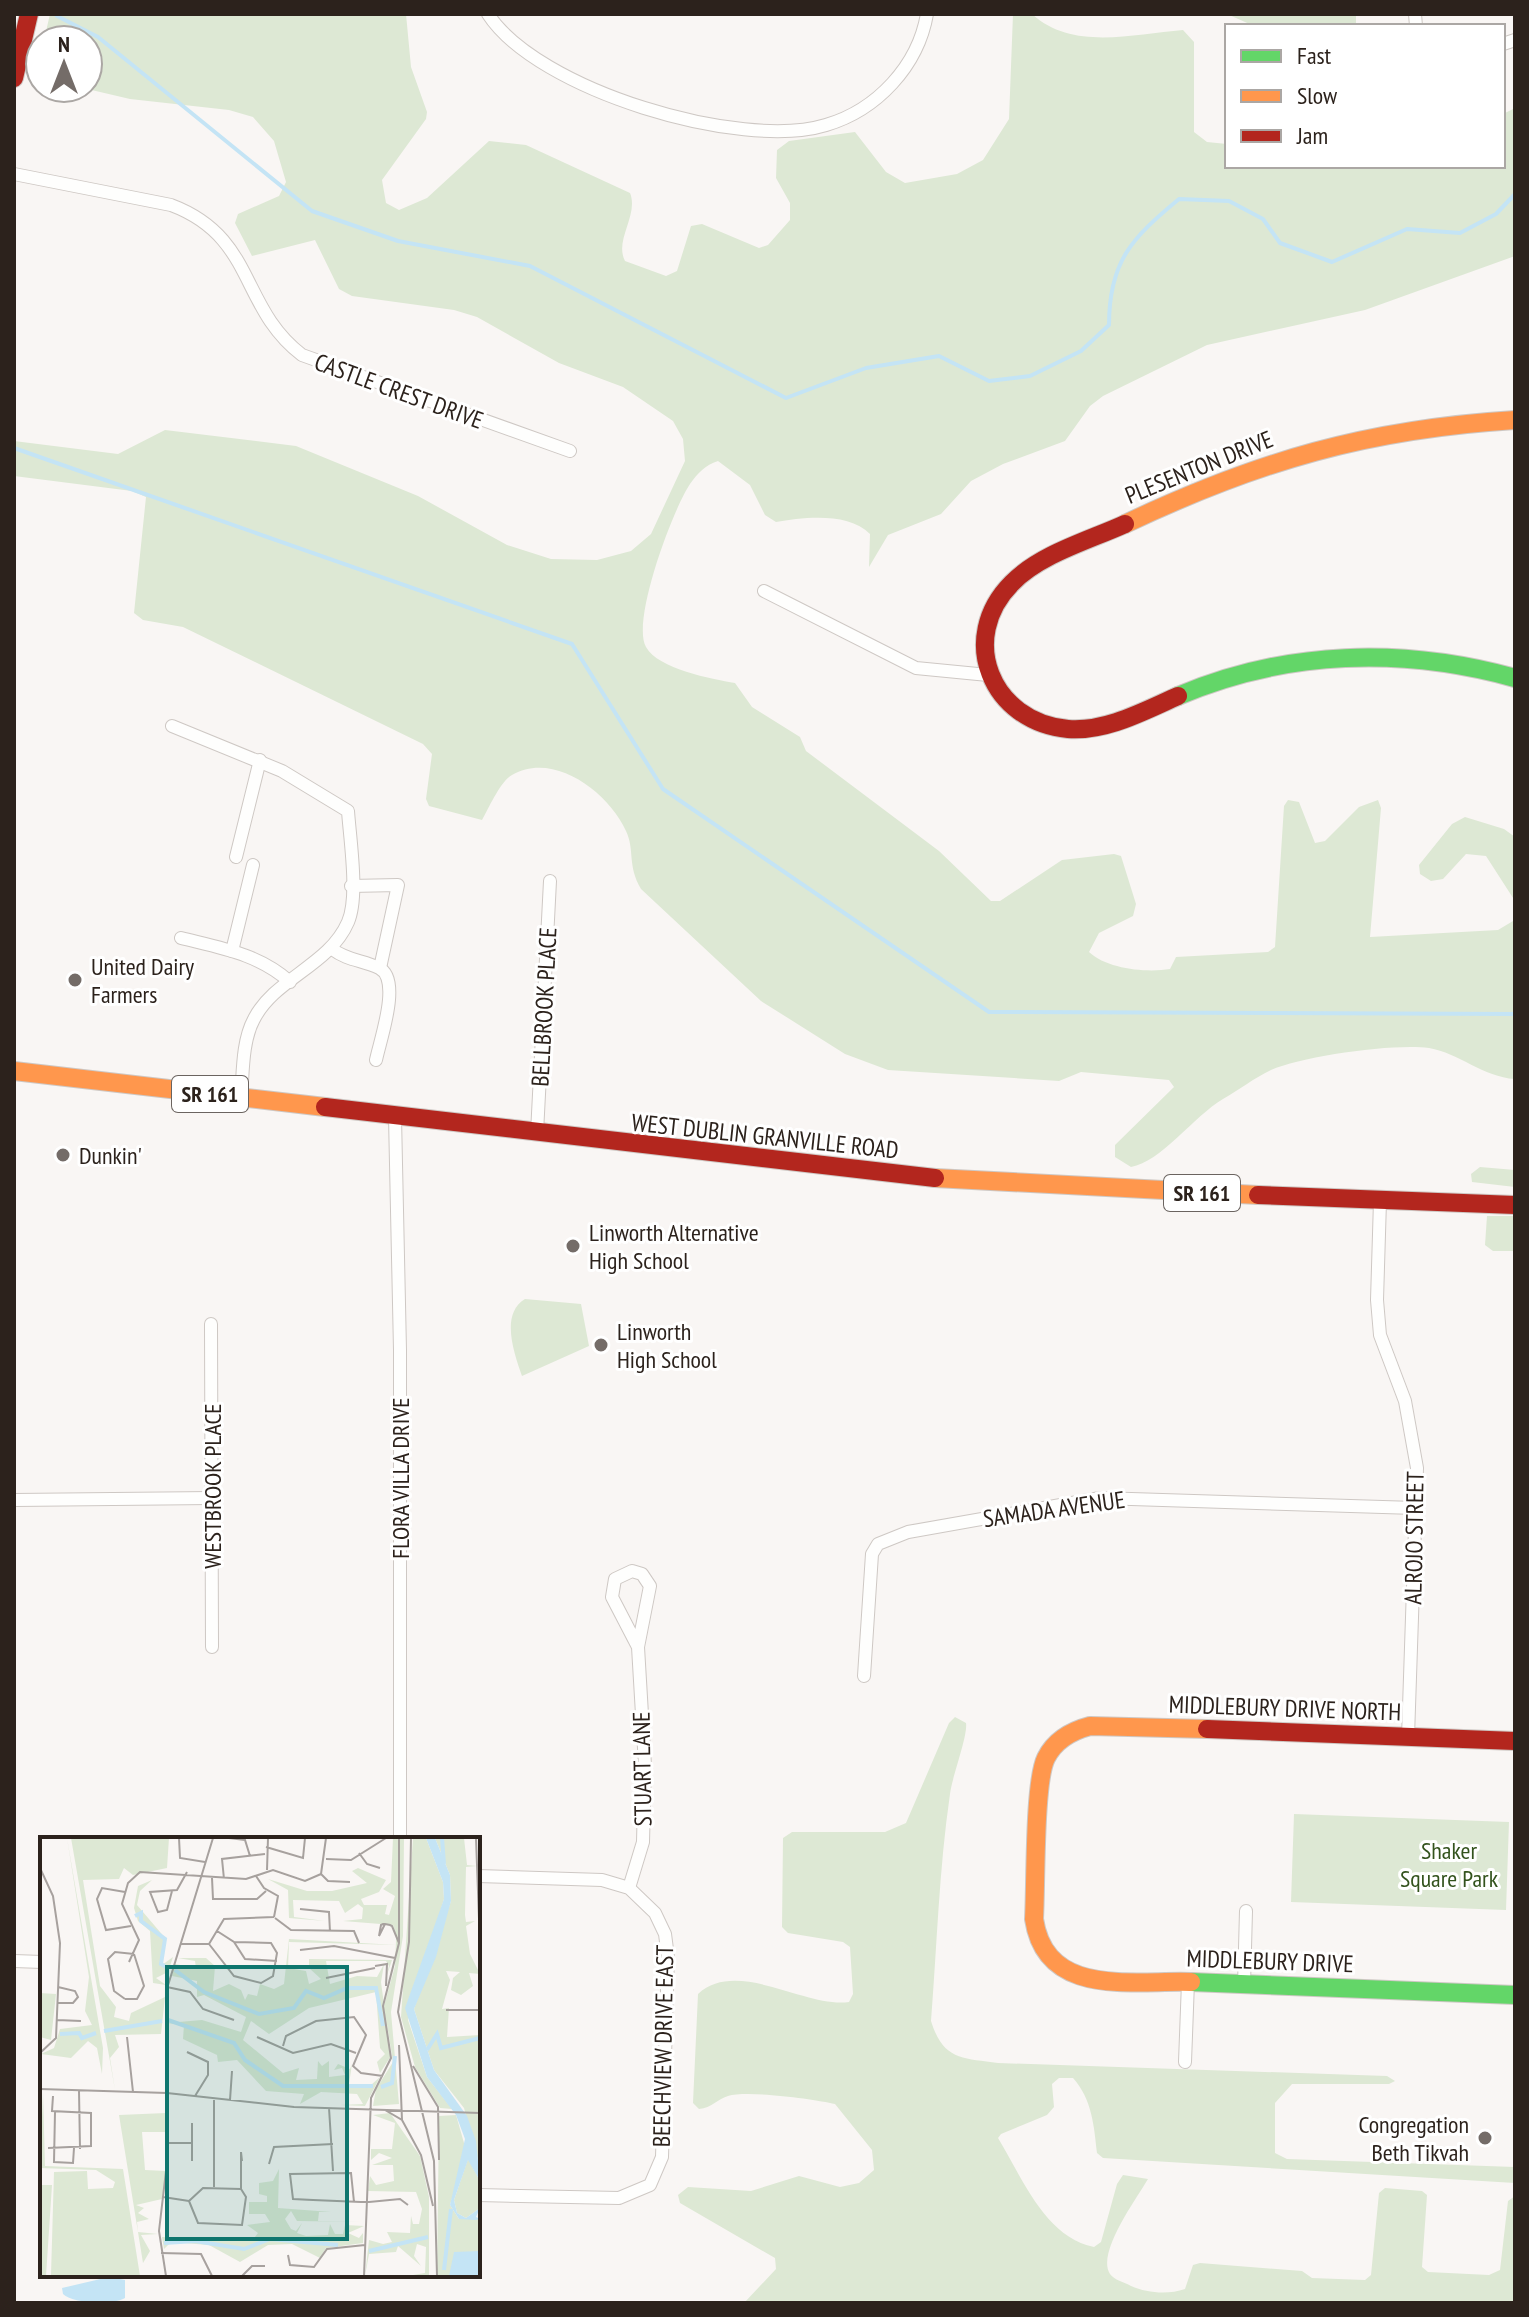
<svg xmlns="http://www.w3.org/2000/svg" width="1529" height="2317" font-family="'PT Sans Narrow',sans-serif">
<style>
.green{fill:#dde8d4}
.water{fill:#c4e4f5}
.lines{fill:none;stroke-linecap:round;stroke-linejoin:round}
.stream{stroke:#c4e4f5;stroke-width:4}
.street-casing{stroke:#cec8c4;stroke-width:14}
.fast-casing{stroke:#cec8c4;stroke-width:20}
.slow-casing{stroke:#cec8c4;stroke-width:20}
.jam-casing{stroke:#cec8c4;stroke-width:20}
.street{stroke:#fefefd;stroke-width:12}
.fast{stroke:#63d668;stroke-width:18}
.slow{stroke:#ff974d;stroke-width:18}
.jam{stroke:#b3261e;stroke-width:18}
.poi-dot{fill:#746c68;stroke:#fff;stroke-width:3}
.labels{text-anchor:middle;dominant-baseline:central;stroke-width:6;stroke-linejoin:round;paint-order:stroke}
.shield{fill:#fff;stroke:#6b6460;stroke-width:2}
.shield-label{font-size:22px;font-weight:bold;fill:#2c221c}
.street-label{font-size:24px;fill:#2c221c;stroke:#fff}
.poi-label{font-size:24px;fill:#2c221c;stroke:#fff;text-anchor:start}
.park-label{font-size:24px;fill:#33531d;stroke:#fff}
.inset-river{fill:none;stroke:#c4e4f5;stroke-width:4}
.inset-road{fill:none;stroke:#a7a19e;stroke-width:2}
.view{fill:#0f766e;fill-opacity:0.15;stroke:#0f766e;stroke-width:4}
.inset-edge{fill:none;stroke:#2c221c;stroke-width:4}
</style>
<rect width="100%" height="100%" fill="#f9f6f4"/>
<g class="green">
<path d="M50 14H406L411 67 427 112 426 119 382 180 386 203 399 210 427 198 489 141 526 145 630 193C639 215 614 240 625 261L666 276 677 271 691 226 702 224 759 248 768 245 790 220V203L776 178 777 150 789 141 855 132 886 172 905 183 957 174 983 160 1009 119 1013 14H1032C1072 51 1133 34 1183 30L1194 42V132L1207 142 1227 144V166H1503V114L1515 108V256L1365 310 1207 345 1103 396 1090 406 1065 441 1003 464 971 481 941 514 888 535 869 567 870 534C849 512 804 517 776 522L765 515 750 485 718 461C705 465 698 473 690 484 673 509 631 621 646 647 658 669 712 679 735 683L752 707 800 737 806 751 939 851 991 901H1000L1062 860 1114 854 1121 856 1136 904 1133 916 1099 933 1089 952C1107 969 1147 973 1170 969L1176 957 1268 952 1275 947 1284 806 1288 800 1299 802 1315 843 1325 841 1359 807 1378 800 1381 808 1370 937 1498 930 1513 921 1515 913V1079C1483 1077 1459 1053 1429 1048 1395 1043 1302 1056 1271 1070 1254 1078 1239 1090 1223 1099 1194 1116 1161 1162 1131 1167L1115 1157V1145L1174 1087 1169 1080 1081 1072 1059 1081 888 1070 845 1054 761 1001 641 889C627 865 635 850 626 831 608 792 554 751 512 775 500 782 489 808 482 820L429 806 426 799 432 754 423 744 183 627 143 620 134 613 146 497 132 491 14 476V441L118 454 165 430 296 446 418 496 507 545 551 559 597 560 631 551 651 534 685 461 683 439 673 421 623 387 559 363 477 317 454 310 352 296 339 289 315 240 252 256 235 223 238 214 279 196 286 182 274 141 253 117 229 110 130 99 83 88H88V40H44Z"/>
<path d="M1227 14H1356V26H1254Z"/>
<path d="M1465 817 1504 829 1515 837V901L1486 856 1466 854 1443 879 1431 881 1420 874 1419 865 1452 824Z"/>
<path d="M1480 1167 1515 1170V1187L1472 1182 1471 1174Z"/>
<path d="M1487 1216H1515V1251H1493L1485 1245Z"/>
<path d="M525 1299 581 1304 589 1346 522 1376C514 1353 500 1314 525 1299Z"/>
<path d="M955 1717 966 1723C968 1736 952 1777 950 1794 939 1869 937 1946 931 2021 943 2060 962 2058 998 2063L1387 2076 1395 2081 1389 2084H1292L1275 2103V2153L1287 2159 1515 2167V2183L1103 2158 1097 2153C1094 2126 1092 2099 1073 2078H1059L1052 2084 1054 2107 1047 2115 1001 2134 998 2138C1023 2179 1045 2237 1094 2247L1101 2242 1117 2184 1123 2175 1148 2179C1137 2198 1096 2253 1110 2274 1114 2280 1124 2282 1131 2286 1147 2293 1168 2295 1185 2289L1193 2265 1200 2263 1302 2271 1312 2278 1365 2280 1371 2275 1379 2193 1385 2188 1422 2191 1427 2195 1422 2267 1428 2272 1489 2275 1500 2270 1508 2201 1515 2196V2303H744L776 2269 775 2258 680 2203 678 2195 688 2187 751 2191 799 2176 840 2187 859 2183 874 2170 872 2150 835 2104C814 2099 747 2090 728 2096 717 2099 712 2108 699 2109L693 2103 698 1994C737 1958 805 2008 849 2002L853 1994 850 1947 843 1942 788 1933 782 1927 783 1838 792 1832H885L906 1823 949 1723Z"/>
<path d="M1294 1814 1509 1822 1506 1910 1291 1902Z"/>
</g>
<path class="water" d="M109 2277 125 2280V2298C114 2305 73 2304 63 2294L62 2288Z"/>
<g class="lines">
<g class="stream">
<path d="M57 16 98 37 312 211 398 241 530 266 786 398 866 368 939 356 989 381 1030 376 1081 351 1109 325C1109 261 1132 238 1179 199L1229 201 1263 219 1280 243 1332 262 1407 229 1460 233 1496 214 1515 194"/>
<path d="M14 448 572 644 663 789 989 1012 1515 1014"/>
</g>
<defs>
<g id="street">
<path d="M488 14C537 90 741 151 826 125 877 110 918 66 927 14"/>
<path d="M1415 14 1416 26"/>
<path d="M1503 44 1515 40"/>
<path d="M14 174 171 205C256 237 239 307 302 355L570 451"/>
<path d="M764 591 916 668 988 675"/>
<path d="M172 726 282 771 348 811C350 840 359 897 348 922 329 966 275 978 254 1019 242 1041 243 1073 241 1098"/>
<path d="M236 857 260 760"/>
<path d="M351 886 398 885 380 968"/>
<path d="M181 938C221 948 259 954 290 982"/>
<path d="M332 949C348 961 363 960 379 968 402 979 380 1040 376 1060"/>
<path d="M232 951 253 865"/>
<path d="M395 1117 400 1350V1839"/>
<path d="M537 1133 550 881"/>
<path d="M1380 1201 1377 1300 1380 1335 1405 1401 1417 1468 1408 1737"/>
<path d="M211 1324 212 1647"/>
<path d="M14 1500 212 1498"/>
<path d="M864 1676 872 1554 878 1544 908 1532 1100 1498 1415 1508"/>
<path d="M478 1876 602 1880 629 1888 655 1913 665 1934 668 1957 662 2157 650 2185 619 2198 478 2195"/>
<path d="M629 1888 643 1842 645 1765 638 1647 650 1586 642 1574 632 1571 615 1579 612 1597 638 1647"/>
<path d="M14 1961 42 1962"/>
<path d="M1244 1985 1246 1911"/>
<path d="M1185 2062 1188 1982"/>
</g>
<g id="fast">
<path d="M1178 696C1286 650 1403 647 1515 678"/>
<path d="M1191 1982 1515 1995"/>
</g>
<g id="slow">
<path d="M1125 524C1258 461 1368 429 1515 420"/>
<path d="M14 1071 325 1107"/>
<path d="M935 1178 1258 1195"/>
<path d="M1191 1982C1131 1980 1046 1998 1034 1919 1036 1886 1034 1782 1046 1758 1055 1740 1071 1731 1090 1726L1207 1729"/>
</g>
<g id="jam">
<path d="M14 78 29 14"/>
<path d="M1125 524C1090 540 1040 554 1012 583 957 638 991 722 1068 729 1106 732 1144 711 1178 696"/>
<path d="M325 1107 935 1178"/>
<path d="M1258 1195 1515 1205"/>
<path d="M1207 1729 1515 1741"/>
</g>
</defs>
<use href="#street" class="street-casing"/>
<use href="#fast" class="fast-casing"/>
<use href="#slow" class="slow-casing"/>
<use href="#jam" class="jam-casing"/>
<use href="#street" class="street"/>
<use href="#fast" class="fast"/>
<use href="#slow" class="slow"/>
<use href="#jam" class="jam"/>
</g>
<g class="poi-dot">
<circle cx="75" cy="980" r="8"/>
<circle cx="63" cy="1155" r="8"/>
<circle cx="573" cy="1246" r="8"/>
<circle cx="601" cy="1345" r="8"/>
<circle cx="1485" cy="2138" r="8"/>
</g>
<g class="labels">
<g class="shield">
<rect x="172" y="1076" width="76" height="36" rx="6"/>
<rect x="1164" y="1175" width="76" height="36" rx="6"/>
</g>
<g class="shield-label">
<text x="210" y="1094">SR 161</text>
<text x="1202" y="1193">SR 161</text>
</g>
<g class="street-label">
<text transform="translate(399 391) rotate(20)">CASTLE CREST DRIVE</text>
<text transform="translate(1199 467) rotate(-22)">PLESENTON DRIVE</text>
<text transform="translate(544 1007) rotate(-87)">BELLBROOK PLACE</text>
<text transform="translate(765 1136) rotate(6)">WEST DUBLIN GRANVILLE ROAD</text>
<text transform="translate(400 1478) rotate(-90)">FLORA VILLA DRIVE</text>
<text transform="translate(212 1486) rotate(-90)">WESTBROOK PLACE</text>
<text transform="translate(1054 1509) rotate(-8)">SAMADA AVENUE</text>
<text transform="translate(1414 1538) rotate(-89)">ALROJO STREET</text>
<text transform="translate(1285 1708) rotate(2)">MIDDLEBURY DRIVE NORTH</text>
<text transform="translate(642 1769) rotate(-91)">STUART LANE</text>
<text transform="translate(1270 1961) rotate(2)">MIDDLEBURY DRIVE</text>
<text transform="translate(663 2046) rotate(-89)">BEECHVIEW DRIVE EAST</text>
</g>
<g class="poi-label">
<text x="91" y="966">United Dairy<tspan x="91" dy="28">Farmers</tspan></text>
<text x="79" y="1155">Dunkin'</text>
<text x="589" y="1232">Linworth Alternative<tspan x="589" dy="28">High School</tspan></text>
<text x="617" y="1331">Linworth<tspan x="617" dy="28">High School</tspan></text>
<text x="1469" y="2124" text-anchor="end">Congregation<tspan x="1469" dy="28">Beth Tikvah</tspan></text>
</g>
<g class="park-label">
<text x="1449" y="1850">Shaker<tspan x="1449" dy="28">Square Park</tspan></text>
</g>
</g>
<g transform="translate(40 1837)">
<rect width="440" height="440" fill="#f9f6f4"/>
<path d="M27 1 63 211 62 237 57 211 48 204 31 221 1 217 14 211 20 192 52 188 45 174 49 140ZM31 1H129L127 31 93 38 84 31 79 42 43 43 60 149 76 170 74 180 89 184 91 176 125 160 121 197 75 198 79 210 70 221 75 253ZM353 1H359L358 104 353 88 303 84 322 82 323 71 318 67 305 76 299 64 253 63 254 80 285 84 249 81 248 53 228 42 267 54H292L327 46 312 34 318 31 346 43 339 55 321 62 324 68H347L345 77 349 78 355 59 343 52 351 45ZM360 1H364L363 99 351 175 359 267 333 269 336 252 353 225 344 169 355 129ZM373 1H386L403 45 404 62 368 183 387 240 412 272 400 271 375 230 361 180ZM395 1H424L427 28 437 29 426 30 425 78 426 85 435 84 426 89 430 117 440 137 429 136 433 149 421 158 411 153 413 141 420 135 406 134 410 143 402 172 409 171 407 200 440 198V330L424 271 394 233 374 172 411 64 410 38ZM112 43 100 54 97 68 126 102 122 128 133 120 128 135 116 141 126 148 113 146 110 94 98 84 94 71 98 49ZM249 102 357 108 249 105 248 131 266 134 269 147 281 142 269 131V122L352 123 344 147 349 129 346 124H286L290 147 317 139 337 140 344 127 341 145 351 219 340 236 337 225 345 217 340 211 336 155 269 171 229 197 211 184 203 203 243 236 259 231 256 243 277 242 278 224 282 229 289 224V240L305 238 302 231 294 233 298 227 310 232 312 227 309 247 331 248 340 240 325 269 300 268 323 267 317 257 281 255 260 267 264 257 226 254 197 223 178 225 177 218 143 202 144 188 127 186 162 183 201 195 206 180 164 158 157 160V144L132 139 135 127 156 131 155 124 138 121H166L175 129 173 154 189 147 201 153 205 163 208 157 217 159 220 147 234 152 244 147ZM0 156 16 157 11 203 0 200ZM3 255 5 329 83 332 100 439 11 438 14 335 47 334 48 352 73 351 75 345 56 333 0 331ZM126 276V295H102L105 333 126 334 122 362 96 368 104 371 98 376 109 382 97 385 98 395 118 397 101 398 110 414 103 426 79 278ZM350 276 380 319 389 360V439H367L385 436 386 410 377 407 374 419 381 429 358 409 356 415 329 417 325 439 329 403 343 407 352 405 347 395 370 396 371 379 373 387H379L382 372 376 355 328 354 330 339 336 348 354 344 353 328H332L352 321 339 316 331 323V312H352L355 286 333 278ZM416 278 426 313 410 368 419 382H440V439H397L399 279ZM428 322 440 344V371L426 381 417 376 414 363ZM239 332 238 371 291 375H279L278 384 324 385 257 384 251 374 245 382 251 392 256 394 262 386 257 396 266 399 288 398 290 387 295 397H303L305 388 324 389 308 396 319 401 323 396V406L286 411 280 421 252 407 228 408 200 425 169 408 131 405 124 412 122 400 212 404 218 396 207 388 230 385 225 377H209V365H227V359L219 357V346L233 344ZM0 348H12L6 439H0Z" fill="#dde8d4"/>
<path d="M386 1H395L410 38 411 64 396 120 374 172 394 233 427 279 436 304 440 344 428 323 414 363 417 376 426 381 440 371 436 380 440 382 435 383 419 382 410 368 425 302 416 278 387 240 365 171 404 62 403 45ZM440 414V439H409L414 415Z" fill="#c4e4f5"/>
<path class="inset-river" d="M402 1 404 27M95 79 101 76V84L125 102 121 127 128 131M135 133 164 155 219 177 254 171 266 154 284 161 307 151H336L343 189M128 183 194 206 205 223 243 249H333M64 194 122 184M20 197 39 196 42 201 56 196M387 213 397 197 401 211 440 201M341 250 352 246 355 219M124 406 155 404 204 412 230 402 298 408M329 414 388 400M404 433 411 372"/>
<path class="inset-road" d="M139 1 140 21 165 25M189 1 205 3 210 19M371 1 369 105 358 175 394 324 397 439M436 1 440 109M226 10 263 21 265 1M319 16 327 27 340 31M286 22 311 23 346 1M0 31 13 59 20 106 16 201 0 216M227 33 228 1M281 37 286 1M281 37 288 44 310 45M216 39 224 51 238 59 234 80M172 41 173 62H217L226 54M184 42 182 22 225 17M132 54 127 73 118 75 110 55 137 53 147 35M85 55 62 51 57 62 66 93 91 89M260 72 289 75 290 95M235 81 251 93 314 94 319 106M345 87 339 99 341 88 343 87H345L350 88 352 89 359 106M177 94 194 105 205 122 237 124M140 107H169L184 82 234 80M169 107 194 139 221 146 233 139 237 116 231 106 194 105M260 113 294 109 355 121M89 125 99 103 82 67 88 46 100 35 206 42 233 33 265 44 281 37M335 129 347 127 346 149M286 141 335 131M127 150 150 155 163 172 194 183M85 162 74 154 68 122 75 115 94 117M85 162H97L104 149 94 117M17 166H33L38 160 35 154 18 150M406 173H440M17 183 41 184M87 200 93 255M217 200 253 216 291 207 316 216M359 208 362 283M243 209 246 199 276 184 314 180 326 198 313 229 321 236 343 239M147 215 168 225V238L155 259M373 229 398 270 399 323M0 252 127 256 254 270 440 276M39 254 40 312M174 261V350M190 263 192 234M289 271 293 334M345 273 362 283 381 318 393 369M15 275 14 325 33 326 34 311M152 286V324M127 306H152M8 311 51 309V276L12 274 13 259M229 327 234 310 293 307M201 352V315L202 324M123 360 149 364M149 364 158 386 202 388 206 360 201 352M149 364 163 351 201 352M314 365 311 336 250 337 253 362 273 363 321 365H329L360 362 368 368M121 416 161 417 172 439M248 418 250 428 274 430 287 412 325 408M126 439 119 394 126 334V155L173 1M202 439 212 429H225M324 439 331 261 351 221 343 169 359 106V1"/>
<path class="view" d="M127 130H307V402H127Z"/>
<rect width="440" height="440" class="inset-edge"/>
</g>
<rect width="1529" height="2317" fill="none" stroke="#2c221c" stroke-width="32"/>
<rect x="1225" y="24" width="280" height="144" fill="#ffffff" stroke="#aba7a4" stroke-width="2"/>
<rect x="1241" y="50" width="40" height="12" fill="#63d668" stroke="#aba7a4" stroke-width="2"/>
<text x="1297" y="64" font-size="24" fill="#2c221c">Fast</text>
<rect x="1241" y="90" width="40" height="12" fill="#ff974d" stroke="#aba7a4" stroke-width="2"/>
<text x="1297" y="104" font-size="24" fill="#2c221c">Slow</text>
<rect x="1241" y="130" width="40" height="12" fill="#b3261e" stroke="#aba7a4" stroke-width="2"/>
<text x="1297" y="144" font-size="24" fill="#2c221c">Jam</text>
<g transform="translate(64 64)"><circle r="38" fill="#ffffff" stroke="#aba7a4" stroke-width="2"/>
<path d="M0-6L14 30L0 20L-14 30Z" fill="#746c68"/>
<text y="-12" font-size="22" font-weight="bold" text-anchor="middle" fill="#2c221c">N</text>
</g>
</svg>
